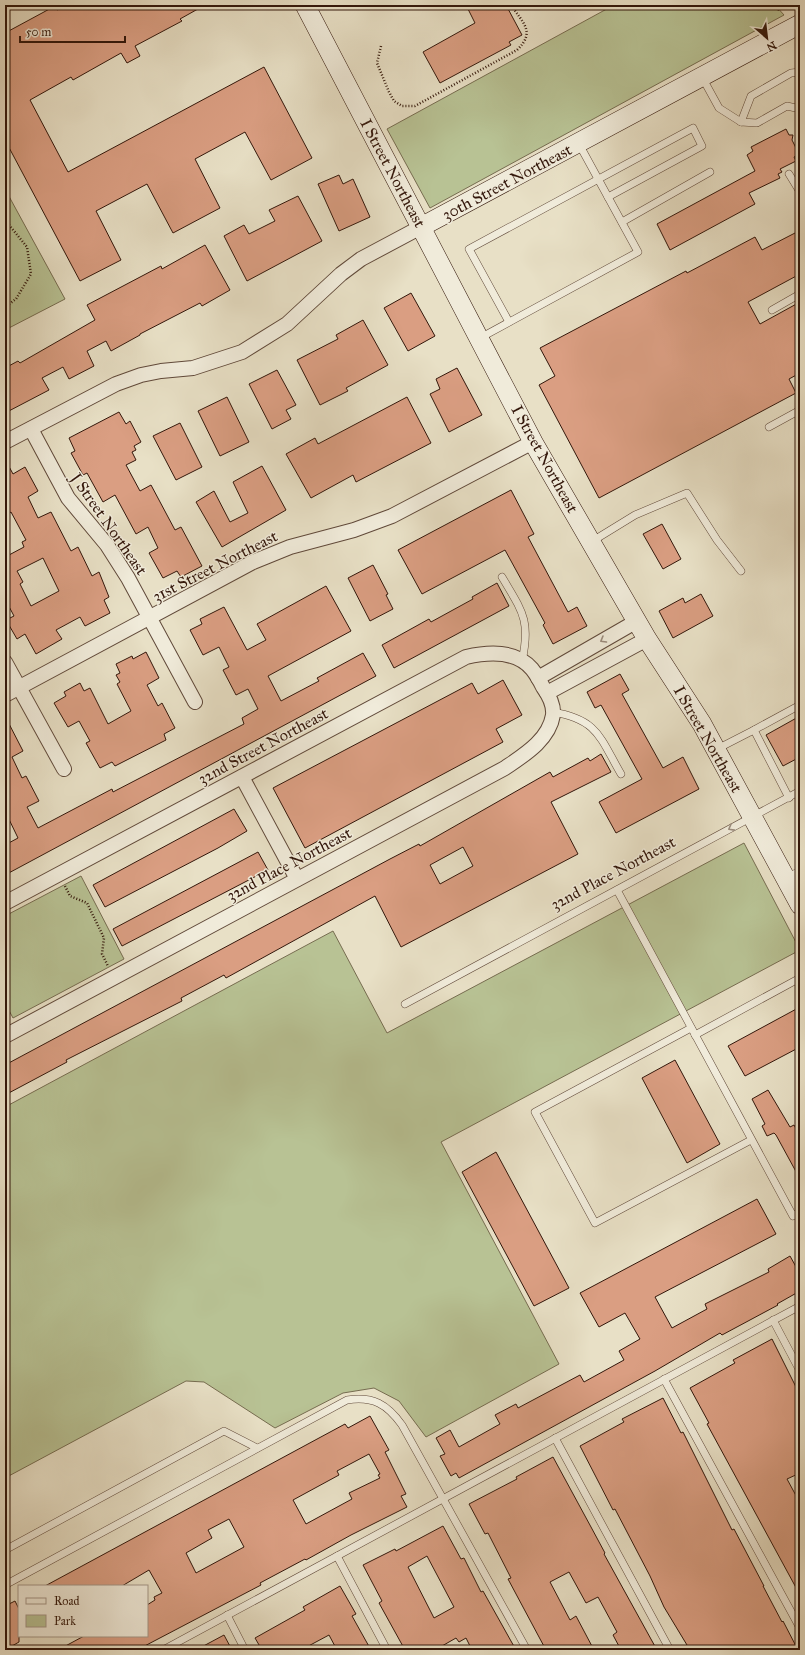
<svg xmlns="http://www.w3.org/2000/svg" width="805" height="1655" font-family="'IM FELL Great Primer',serif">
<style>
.green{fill:#b8c294;stroke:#766c50}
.building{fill:#da9e82;stroke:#33170b;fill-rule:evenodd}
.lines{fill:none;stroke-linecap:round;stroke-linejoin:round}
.lane-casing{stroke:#60493a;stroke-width:8}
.street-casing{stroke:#60493a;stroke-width:16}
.secondary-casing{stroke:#33170b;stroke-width:20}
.path{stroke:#33170b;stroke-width:2.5;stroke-dasharray:1 2;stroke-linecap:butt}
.lane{stroke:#f0ebda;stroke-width:7}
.street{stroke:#f0ebda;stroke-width:14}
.secondary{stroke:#f0ebda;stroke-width:19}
.oneway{stroke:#9b8c7d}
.labels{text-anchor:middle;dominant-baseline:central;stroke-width:3;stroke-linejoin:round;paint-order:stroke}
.street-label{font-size:16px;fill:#33170b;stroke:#f0ebda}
</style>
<rect width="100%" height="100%" fill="#e8e0c6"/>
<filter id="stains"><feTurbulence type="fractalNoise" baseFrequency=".005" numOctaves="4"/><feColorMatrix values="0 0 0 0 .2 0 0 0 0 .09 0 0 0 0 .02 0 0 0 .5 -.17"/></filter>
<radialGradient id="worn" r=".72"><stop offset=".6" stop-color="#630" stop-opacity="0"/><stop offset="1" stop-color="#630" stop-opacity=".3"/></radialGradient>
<g class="green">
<path d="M614 5H775L784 15 430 208 387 129Z"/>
<path d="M5 189 65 299 5 330Z"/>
<path d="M744 843 800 950 441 1142 559 1364 426 1437 399 1401 374 1388 343 1393 275 1428 204 1382 186 1381 5 1478V1107L333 931 387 1033Z"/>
<path d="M81 876 124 959 13 1018 5 1003V916Z"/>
</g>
<g class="building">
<path d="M67 5H205L180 19 182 21 135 46 140 56 127 63 121 53 73 80 71 77 30 100 68 172 264 67 312 158 271 180 245 132 195 159 220 208 173 233 147 184 96 211 121 260 80 281 5 140V33L55 6 57 10Z"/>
<path d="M466 5H506L522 35 509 42 511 45 440 83 423 52 475 23Z"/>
<path d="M786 129 789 135H793L792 140 799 154 794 157 796 161 780 169 782 172 778 174 780 178 749 193 755 204 670 250 657 224 755 171 747 155 753 151 751 147Z"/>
<path d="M339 175 343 184 353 179 370 217 339 231 318 184Z"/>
<path d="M298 196 322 241 247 281 224 236 244 225 249 234 275 221 269 210Z"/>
<path d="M795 233 800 242V274L748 302 760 324 800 302V373L789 379 796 393 599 498 539 385 555 376 540 348 686 271 687 273 755 237 762 250Z"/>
<path d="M205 245 230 290 202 306 200 303 140 334V335L111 351 106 341 87 351 94 366 69 379 63 367 42 378 49 390 5 413V368L18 361 20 363 95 320 87 305 161 266 162 269Z"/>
<path d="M411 293 435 336 408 351 384 308Z"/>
<path d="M363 320 388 365 346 388 348 391 320 405 297 360 338 339 336 335Z"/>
<path d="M457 368 482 415 449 432 430 394 440 389 436 379Z"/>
<path d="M277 370 296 405 286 410 291 419 272 429 249 384Z"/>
<path d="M227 397 249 442 220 456 198 411Z"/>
<path d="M407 397 431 443 356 482 353 475 311 498 286 454 315 438 318 444Z"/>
<path d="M119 412 126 424 130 421 141 442 134 446 136 450 132 452 136 460 126 465 140 491 151 485 175 530 181 527 202 566 181 577 177 571 163 578 149 553 158 548 148 527 136 534 115 495 103 502 87 473 83 475 71 453 75 451 69 438Z"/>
<path d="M180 423 202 467 176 480 153 436Z"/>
<path d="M5 459 13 474 25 467 38 491 28 497 38 518 51 512 71 551 78 547 92 576 99 572 109 597 104 600 110 613 85 626 80 617 56 630 62 639 36 654 25 634 17 639 6 620 14 616 5 599V548L9 555 24 547 22 542 26 540 11 512 5 516ZM43 558 59 591 31 606 20 584 23 582 17 571Z"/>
<path d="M262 466 286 510 222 547 196 502 214 491 230 522 248 513 233 482Z"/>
<path d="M511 490 534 534 528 537 568 612 577 607 587 626 553 644 543 625 545 623 505 550 422 594 398 550Z"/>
<path d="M662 524 681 559 663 569 643 534Z"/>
<path d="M373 565 388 594 386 595 393 609 370 621 348 578Z"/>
<path d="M497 583 509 606 394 668 382 645 429 619 431 622 473 599 472 597Z"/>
<path d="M326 586 351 631 268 676 281 701 319 681 317 678 363 653 376 676 5 875V845L18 838 5 811V716L23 751 12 757 22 778 26 776 39 801 27 807 38 828 112 789 113 792 244 724 242 718 258 709 248 689 236 695 223 670 229 667 219 647 203 655 190 630 202 624 200 619 224 607 247 650 266 640 257 624Z"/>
<path d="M701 594 713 616 673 638 659 611 683 598 685 603Z"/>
<path d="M146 652 159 678 147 685 158 706 162 703 175 728 164 734 166 740 115 766 112 762 100 768 86 743 90 741 79 721 68 727 54 703 66 696 64 692 80 683 84 691 90 688 108 724 131 711 117 684 120 682 116 675 120 673 116 664 132 656 133 659Z"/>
<path d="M620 674 629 690 622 694 663 768 683 757 699 789 616 833 599 802 642 779 601 705 595 708 587 692Z"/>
<path d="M503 680 522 715 496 729 503 742 305 848 273 788 472 683 478 694Z"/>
<path d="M800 716V757L783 766 766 735Z"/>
<path d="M601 754 611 772 551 802 578 854 401 947 375 896 226 978 224 975 181 998 182 1001 66 1060 67 1062 5 1095V1065L390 859 419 844 420 846 550 772 553 777 588 758 590 761ZM463 847 473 866 440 884 430 865Z"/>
<path d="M234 809 247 831 218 848 105 907 93 885Z"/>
<path d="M258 852 268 870 122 946 113 929Z"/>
<path d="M800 1007V1047L745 1076 728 1046Z"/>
<path d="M675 1060 720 1144 687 1163 642 1078Z"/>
<path d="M768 1090 790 1127 794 1125 800 1136V1179L776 1135 774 1133 767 1136 762 1126 765 1124 752 1099Z"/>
<path d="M496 1152 569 1288 534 1306 462 1172Z"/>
<path d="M757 1199 776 1234 655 1297 672 1328 707 1309 705 1304 769 1272 768 1269 790 1256 800 1274V1291L777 1304 778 1305 722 1335 720 1333 655 1371 459 1478 456 1473 451 1476 440 1456 445 1454 436 1438 450 1430 459 1447 500 1424 495 1415 516 1404 518 1408 580 1375 584 1382 624 1360 619 1351 640 1339 625 1313 599 1327 580 1293Z"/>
<path d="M772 1339 800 1395V1473L787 1479 800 1503V1595L707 1424 709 1423 690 1388 735 1363 733 1360Z"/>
<path d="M663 1398 681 1433 683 1432 732 1530 734 1529 764 1586H763L782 1622 783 1621 798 1650H690L664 1607 650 1576 615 1509 613 1510 580 1446 624 1422 622 1419Z"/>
<path d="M370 1416 389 1450 385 1452 406 1494 401 1496 407 1507 351 1535 306 1560 305 1559 260 1583 261 1585 137 1650H58L84 1636H147V1605L155 1600 154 1597 162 1593 149 1570 122 1586H45L319 1438 345 1424 348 1428ZM369 1454 380 1474 378 1475 380 1478 349 1493 352 1499 306 1524 293 1500 339 1475 337 1471ZM229 1519 244 1547 196 1573 186 1553 212 1538 208 1530Z"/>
<path d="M553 1457 591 1527 605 1553 604 1554 657 1650H621L613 1635 617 1632 598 1597 586 1603 569 1572 550 1582 570 1620 576 1616 594 1650H546L539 1637 508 1579 511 1578 488 1533 485 1534 469 1504 517 1479 516 1477Z"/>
<path d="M443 1526 461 1559 464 1558 481 1592 483 1591 516 1650H472L466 1638 459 1642 456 1638 435 1650H405L379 1603 382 1601 363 1565 395 1549 396 1551ZM427 1556 454 1607 434 1618 408 1567Z"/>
<path d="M340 1586 356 1614 352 1616 371 1650H337L329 1635 301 1650H262L255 1638 305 1610 303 1607Z"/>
<path d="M15 1601 19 1609V1642L5 1650V1606Z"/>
<path d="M224 1635 232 1650H196Z"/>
</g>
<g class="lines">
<defs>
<g id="lane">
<path d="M702 77 719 108 741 122 757 123 787 106 800 109"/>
<path d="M741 122 751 96 791 73 800 72"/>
<path d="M789 174 800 192"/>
<path d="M622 222 710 172"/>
<path d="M772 310 800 294"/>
<path d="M509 322 469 249 693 128 702 146 608 197"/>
<path d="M480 338 638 252 579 144"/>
<path d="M769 427 800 410"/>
<path d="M591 542 635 515 687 493 717 540 741 571"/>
<path d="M502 577C522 611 531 620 522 661"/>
<path d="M552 712C598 719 600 738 621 774"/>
<path d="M754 730 800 705"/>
<path d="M717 749 754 730 789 798"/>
<path d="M786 878 800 871"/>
<path d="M617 890 793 1216 800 1212"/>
<path d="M405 1004 800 791"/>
<path d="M691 1028 535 1112 595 1223 751 1140"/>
<path d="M695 1035 800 978"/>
<path d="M773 1320 800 1371"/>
<path d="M664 1379 800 1628"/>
<path d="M555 1438 670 1650"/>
<path d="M5 1550 224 1431 257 1448"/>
<path d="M337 1556 387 1650"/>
<path d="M5 1585 347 1400C373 1396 387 1404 402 1425L527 1650"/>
<path d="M227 1615 245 1650"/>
<path d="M163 1650 800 1306"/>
</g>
<g id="street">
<path d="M31 429 68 498 107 545 128 578 195 702"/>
<path d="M5 442 116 384 141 375 161 371 193 368 242 352 287 324 341 274 361 259 421 227"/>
<path d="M5 662 64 769"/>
<path d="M538 678 637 621"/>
<path d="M547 693 647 639"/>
<path d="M5 695 253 562 290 547 354 530 392 516 533 442"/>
<path d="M242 777 297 879"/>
<path d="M5 903 466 657C488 652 516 650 532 669 536 674 540 681 543 687 548 694 554 705 553 715 549 740 524 755 505 768L5 1036"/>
</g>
<g id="secondary">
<path d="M305 5 533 442 647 639 702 724 800 905"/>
<path d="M421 227 800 24"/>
</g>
</defs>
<use href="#lane" class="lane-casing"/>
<use href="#street" class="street-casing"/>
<use href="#secondary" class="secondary-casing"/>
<g class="path">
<path d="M779 10 776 8 780 7"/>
<path d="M381 46 377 63 389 92 394 101 402 106H415L517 50C536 32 523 23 511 5"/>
<path d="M5 220 27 247 31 274 16 299 5 307"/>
<path d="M65 886 70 896 87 903 104 938 102 954 108 966"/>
</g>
<use href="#lane" class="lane"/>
<use href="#street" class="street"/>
<use href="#secondary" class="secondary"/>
</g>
<defs><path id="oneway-chevron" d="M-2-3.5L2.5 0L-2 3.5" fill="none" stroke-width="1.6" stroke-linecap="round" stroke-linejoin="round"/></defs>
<g class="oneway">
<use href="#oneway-chevron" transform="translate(603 640) rotate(150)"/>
<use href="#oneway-chevron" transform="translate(731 828) rotate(151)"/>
</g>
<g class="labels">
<g class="street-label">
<text transform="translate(393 173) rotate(62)">I Street Northeast</text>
<text transform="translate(507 182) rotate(-28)">30th Street Northeast</text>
<text transform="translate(545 459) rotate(61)">I Street Northeast</text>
<text transform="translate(109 524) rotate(55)">J Street Northeast</text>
<text transform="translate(215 566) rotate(-27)">31st Street Northeast</text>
<text transform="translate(708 739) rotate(60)">I Street Northeast</text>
<text transform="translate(263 746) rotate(-28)">32nd Street Northeast</text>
<text transform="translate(289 864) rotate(-28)">32nd Place Northeast</text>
<text transform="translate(613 873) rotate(-28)">32nd Place Northeast</text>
</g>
</g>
<rect width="805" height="1655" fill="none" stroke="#e8e0c6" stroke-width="20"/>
<rect x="6" y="6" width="793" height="1643" fill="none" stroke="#33170b" stroke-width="2"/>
<rect x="10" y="10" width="785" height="1635" fill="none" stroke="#33170b"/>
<rect x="18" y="1585" width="130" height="52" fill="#f0ebda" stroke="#a49687"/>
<rect x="26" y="1598" width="20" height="6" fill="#f0ebda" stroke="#a49687"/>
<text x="54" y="1605" font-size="12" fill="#33170b">Road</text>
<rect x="26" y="1615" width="20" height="12" fill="#b8c294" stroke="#a49687"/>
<text x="54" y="1625" font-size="12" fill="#33170b">Park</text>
<g transform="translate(767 38) rotate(152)" stroke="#f0ebda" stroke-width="3" paint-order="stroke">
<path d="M0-3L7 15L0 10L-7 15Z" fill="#33170b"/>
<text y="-6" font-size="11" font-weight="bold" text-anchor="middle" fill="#33170b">N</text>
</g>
<path d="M20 36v6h105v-6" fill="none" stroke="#33170b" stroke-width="2"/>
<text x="26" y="36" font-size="12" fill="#33170b" stroke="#f0ebda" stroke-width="3" paint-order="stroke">50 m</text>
<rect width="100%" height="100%" filter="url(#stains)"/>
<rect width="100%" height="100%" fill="url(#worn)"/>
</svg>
